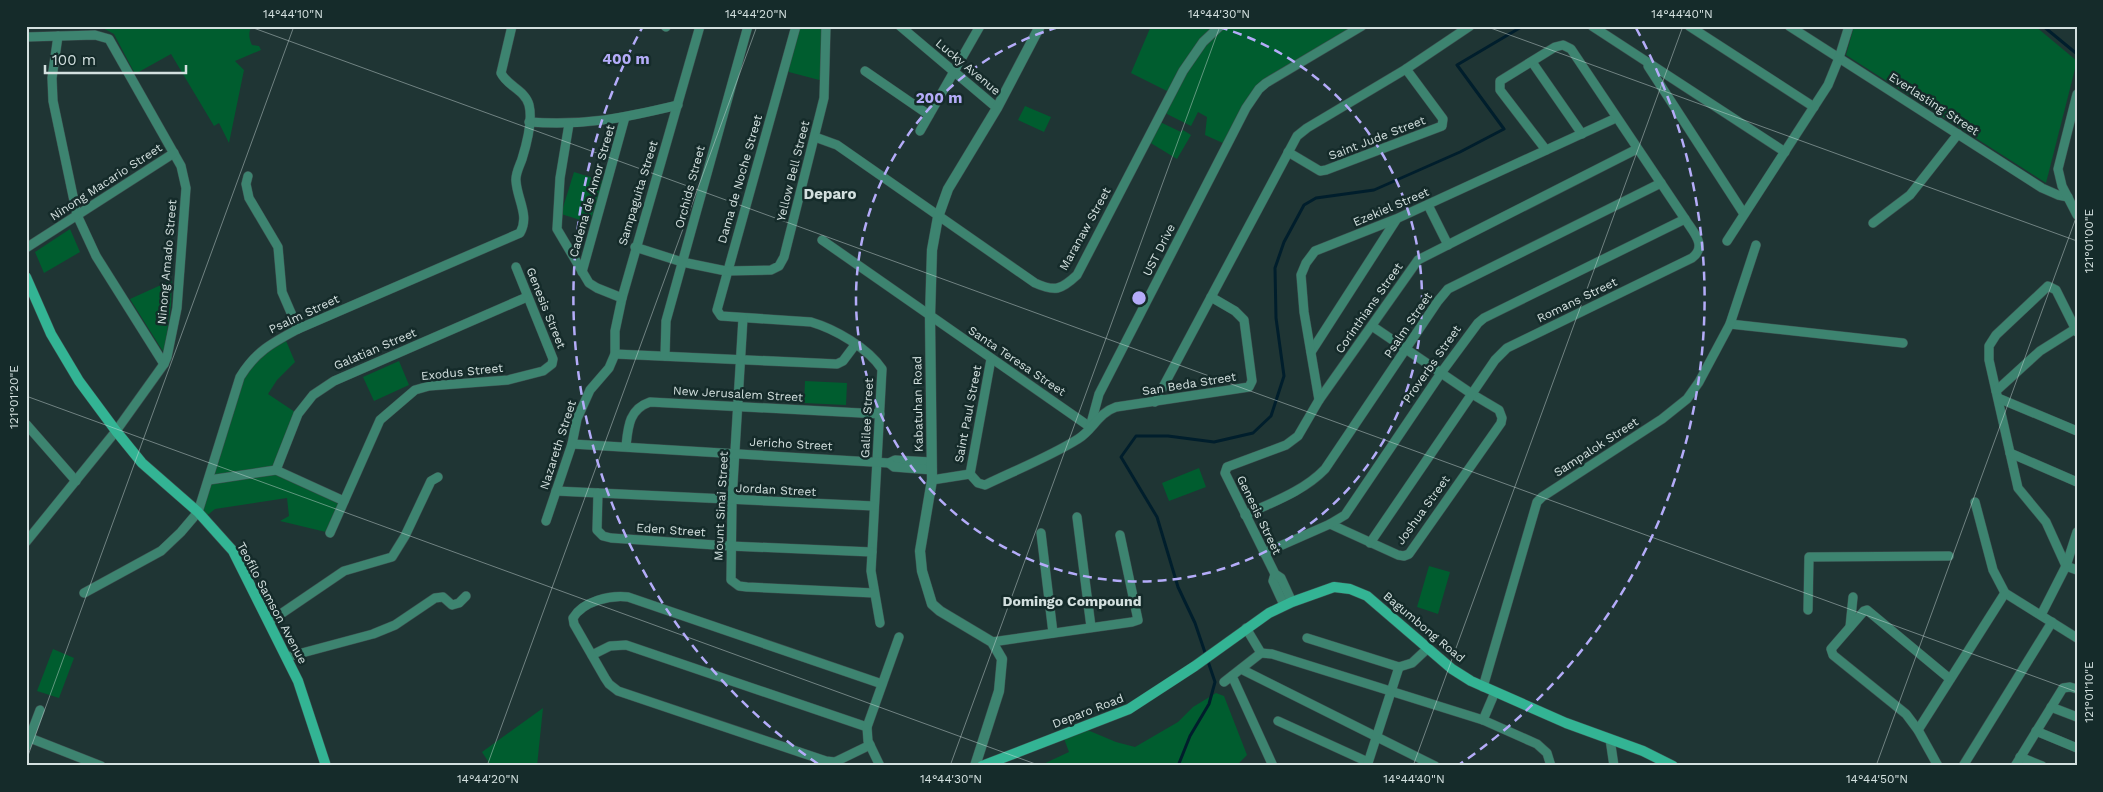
<svg xmlns="http://www.w3.org/2000/svg" width="2103" height="792" font-family="'Work Sans',sans-serif">
<style>
.green{fill:#005d2f}
.lines{fill:none;stroke-linecap:round;stroke-linejoin:round}
.stream{stroke:#001e2c;stroke-width:3}
.minor-casing{stroke:#3c504f;stroke-width:10}
.tertiary-casing{stroke:#3c504f;stroke-width:11}
.secondary-casing{stroke:#3c504f;stroke-width:11}
.minor{stroke:#3d8470;stroke-width:9}
.tertiary{stroke:#3d8470;stroke-width:10}
.secondary{stroke:#33b494;stroke-width:10}
.ticks{fill:none;stroke:#d3e0df;stroke-width:1;stroke-opacity:0.45}
.ring{fill:none;stroke:#b4acf9;stroke-width:2.5;stroke-dasharray:9 6}
.labels{text-anchor:middle;dominant-baseline:central;stroke-width:5;stroke-linejoin:round;paint-order:stroke}
.street-label{font-size:12px;fill:#d3e0df;stroke:#152b2a}
.neighbourhood-label{font-size:14px;font-weight:bold;fill:#d3e0df;stroke:#152b2a}
.quarter-label{font-size:15px;font-weight:bold;fill:#d3e0df;stroke:#152b2a}
.centre{fill:#b4acf9;stroke:#152b2a;stroke-width:2.5}
.ring-label{font-size:15px;text-anchor:middle;font-weight:bold;fill:#b4acf9;stroke:#152b2a;stroke-width:5;stroke-linejoin:round;paint-order:stroke}
.neatline{fill:none;stroke:#d3e0df;stroke-width:2}
.ticks-label{font-size:12px;text-anchor:middle;fill:#d3e0df}
</style>
<rect width="100%" height="100%" fill="#1f3534"/>
<g class="green">
<path d="M99 26H252C248 32 249 39 252 45L259 46 261 50 235 61 244 70 229 143 219 123 214 126 171 54 135 74 114 34Z"/>
<path d="M797 26H825L823 81 785 71Z"/>
<path d="M1151 26H1220L1171 93 1131 73Z"/>
<path d="M1224 26H1356L1272 76 1225 144 1205 135 1207 117 1198 112 1191 126 1163 112C1182 77 1194 53 1224 26Z"/>
<path d="M1854 26H2035L2077 61 2046 183 1846 55Z"/>
<path d="M1025 106 1051 117 1044 132 1018 120Z"/>
<path d="M1158 121 1181 132 1183 130 1191 135 1177 159 1149 142Z"/>
<path d="M574 172 603 181 590 223 561 214Z"/>
<path d="M70 229 80 252 44 273 35 252Z"/>
<path d="M172 280 171 305 164 353 130 299Z"/>
<path d="M284 336 295 362 277 380 268 394 298 414 277 470 344 501 330 533 280 521 289 516 287 498 215 509 204 518 198 512 240 377Z"/>
<path d="M399 361 409 385 374 401 363 377Z"/>
<path d="M805 381 847 383 846 405 804 403Z"/>
<path d="M1199 468 1206 487 1169 501 1162 483Z"/>
<path d="M1429 566 1450 572 1438 614 1417 607Z"/>
<path d="M53 649 74 658 59 698 37 691Z"/>
<path d="M1216 693 1224 696 1247 755 1236 766H1039L1069 752 1063 736 1085 729 1116 742 1135 747 1178 722 1193 707Z"/>
<path d="M543 708 537 766H491L482 752Z"/>
</g>
<g class="lines">
<g class="stream">
<path d="M2043 26 2077 54"/>
<path d="M1178 766 1190 736 1209 704 1215 682 1195 623 1178 587 1157 517 1121 457 1136 436H1168L1214 442 1253 433 1271 416 1284 376 1276 318 1275 268 1284 242 1304 205 1316 198 1374 190 1460 152 1504 129 1457 65 1523 26"/>
</g>
<defs>
<g id="minor">
<path d="M665 26 666 27"/>
<path d="M700 26 622 298 615 331V354L837 364 843 361 855 345"/>
<path d="M796 26 717 310 721 316 811 322C835 329 868 348 882 369L871 571 880 623"/>
<path d="M900 26 997 108"/>
<path d="M1592 26 1785 152"/>
<path d="M1689 26 1814 107"/>
<path d="M1789 26 2042 188 2058 195 2068 197"/>
<path d="M58 36 52 78 53 101 77 215 96 256 164 364"/>
<path d="M26 37 95 35 109 39 181 166 186 188 177 308 167 357 164 364 116 431 26 542"/>
<path d="M1532 62 1582 134"/>
<path d="M1648 66 1744 214"/>
<path d="M865 71 929 115"/>
<path d="M2077 94 2058 169 2062 186 2077 215"/>
<path d="M529 122C586 126 624 118 678 105"/>
<path d="M569 124 560 178 557 229 589 283 597 288 622 298"/>
<path d="M920 131 980 26"/>
<path d="M815 137 837 145 1035 283C1055 292 1061 290 1077 275L1183 71 1203 42 1220 26"/>
<path d="M1288 152 1320 171 1326 170 1442 126 1443 119 1406 69"/>
<path d="M248 176 246 184 249 198 278 247 282 292 298 329"/>
<path d="M1428 205 1448 245"/>
<path d="M1873 223 1910 195 1958 134"/>
<path d="M822 240 1090 427"/>
<path d="M1727 241 1828 85 1839 58 1849 26"/>
<path d="M635 247 682 262 726 271 771 270 779 266 784 257 824 98 826 26"/>
<path d="M26 248 174 153"/>
<path d="M582 272 625 117"/>
<path d="M743 318 732 500 731 580 739 586 747 587 874 593"/>
<path d="M1730 324 1903 343"/>
<path d="M2077 332 2056 290 2048 286 1996 335 1989 346V360L2018 488 2046 522 2066 566 2077 570"/>
<path d="M1311 352 1396 220"/>
<path d="M665 356 666 321 748 26"/>
<path d="M1996 391 2040 351 2075 329"/>
<path d="M1998 398 2077 431"/>
<path d="M1319 400 1304 312 1301 275 1306 263 1315 251 1396 219 1616 118"/>
<path d="M1155 402 1297 136 1307 128 1406 69 1470 26"/>
<path d="M26 424 76 481"/>
<path d="M1090 427 1099 394 1246 108 1259 89 1266 83 1362 26"/>
<path d="M572 444 889 463 895 460 931 462"/>
<path d="M626 446C628 427 629 409 650 402L880 414"/>
<path d="M2010 453 2077 482"/>
<path d="M889 463 894 467 932 470"/>
<path d="M276 470 298 414 313 395 334 381 527 297"/>
<path d="M970 474 978 483 985 485C1016 470 1049 457 1078 439 1093 430 1098 413 1116 407L1249 387 1252 381 1244 320 1235 311 1211 297"/>
<path d="M970 474 991 359"/>
<path d="M209 480 276 470 344 501"/>
<path d="M932 480 970 474"/>
<path d="M556 491 874 506"/>
<path d="M598 493 597 530 603 536 611 538 730 546 872 552"/>
<path d="M1975 502 1993 570 2005 593 2077 638"/>
<path d="M1245 515C1273 502 1304 491 1325 469L1438 301 1448 289 1661 183"/>
<path d="M1077 517 1091 627"/>
<path d="M546 521 572 444 577 419 590 390 609 368 615 354"/>
<path d="M1330 524 1398 555 1404 556 1409 554 1501 423 1502 418 1499 410 1472 394 1372 326"/>
<path d="M330 533 380 420 415 390 429 386 508 380 543 371 552 364 553 359 516 267"/>
<path d="M1041 533 1053 633"/>
<path d="M1370 543 1495 360 1507 348 1692 258C1708 246 1693 232 1685 219L1571 49 1563 45 1555 47 1500 81V90L1546 150"/>
<path d="M1264 553 1330 524 1345 515 1441 373 1478 323 1484 318 1685 219"/>
<path d="M1275 574 1273 581 1284 605"/>
<path d="M84 593 161 551 181 532 198 512 240 377C256 351 272 343 298 329L520 233C530 216 517 199 516 181 515 174 520 165 522 159 527 143 533 121 529 105 525 90 507 86 501 73L512 26"/>
<path d="M1292 602 1281 578 1275 574 1225 473 1227 467 1286 445 1298 436 1319 400 1418 260 1637 149"/>
<path d="M1808 610 1809 557 1949 556"/>
<path d="M2041 615 2066 566 2077 532"/>
<path d="M269 622 344 571 392 557 405 536 431 481 438 477"/>
<path d="M1850 627 1853 597"/>
<path d="M1246 628 1261 653"/>
<path d="M1307 638 1399 667 1412 663 1428 648"/>
<path d="M992 642 1132 622 1138 620 1120 535"/>
<path d="M592 655 610 646 626 645 867 727"/>
<path d="M287 657 373 634 395 625 435 598 443 597 452 605 459 603 466 596"/>
<path d="M1241 669 1435 766"/>
<path d="M1232 676 1273 766"/>
<path d="M1224 682 1261 653 1272 654 1483 720 1537 744 1547 753 1551 766"/>
<path d="M1483 687 1537 502 1542 497 1662 419 1687 399 1699 382 1730 324 1756 245"/>
<path d="M2051 707 2077 717"/>
<path d="M1483 720 1495 692"/>
<path d="M1278 721 1368 762"/>
<path d="M1918 730 2005 593"/>
<path d="M2036 731 2077 748"/>
<path d="M30 738 101 766"/>
<path d="M1610 739 1614 766"/>
<path d="M870 745 835 762 826 761 618 691 609 684 605 678 574 624 573 618C583 601 610 595 628 597L882 684"/>
<path d="M26 747 40 710"/>
<path d="M2020 757 2042 766"/>
<path d="M880 766 868 741 867 727 899 637"/>
<path d="M1367 766 1399 667"/>
<path d="M1938 766 1918 730 1906 714 1833 655 1831 649 1864 611 1867 610 1950 679"/>
<path d="M1963 766 2052 622"/>
<path d="M2015 766 2063 688 2070 687 2077 689"/>
</g>
<path id="tertiary" d="M975 766 999 691 1002 659 992 642 940 611 932 604 922 571 920 551 932 480 930 317 932 250 938 217 948 189 997 108 1040 26"/>
<g id="secondary">
<path d="M26 277 51 334 79 381 116 431 142 463 198 512 233 551 298 681 326 766"/>
<path d="M982 766 1129 709 1195 666 1269 613 1292 602 1334 587 1350 589 1367 596 1452 669 1471 681 1566 723 1643 751 1673 766"/>
</g>
</defs>
<use href="#minor" class="minor-casing"/>
<use href="#tertiary" class="tertiary-casing"/>
<use href="#secondary" class="secondary-casing"/>
<use href="#minor" class="minor"/>
<use href="#tertiary" class="tertiary"/>
<use href="#secondary" class="secondary"/>
</g>
<path class="ticks" d="M248 26 2077 692M1485 26 2077 241M26 396 1041 766M26 761 294 26M487 766 757 26M950 766 1220 26M1413 766 1683 26M1876 766 2077 215"/>
<g class="ring">
<path d="M1219 27A283 283 0 1 1 1059 27"/>
<path d="M818 764A566 566 0 0 1 642 28M1636 28A566 566 0 0 1 1460 764"/>
</g>
<g class="labels">
<g class="street-label">
<text transform="translate(968 67) rotate(40)">Lucky Avenue</text>
<text transform="translate(1934 104) rotate(33)">Everlasting Street</text>
<text transform="translate(1377 138) rotate(-21)">Saint Jude Street</text>
<text transform="translate(793 171) rotate(-76)">Yellow Bell Street</text>
<text transform="translate(740 179) rotate(-74)">Dama de Noche Street</text>
<text transform="translate(106 182) rotate(-33)">Ninong Macario Street</text>
<text transform="translate(690 187) rotate(-75)">Orchids Street</text>
<text transform="translate(592 191) rotate(-74)">Cadena de Amor Street</text>
<text transform="translate(638 193) rotate(-73)">Sampaguita Street</text>
<text transform="translate(1391 207) rotate(-23)">Ezekiel Street</text>
<text transform="translate(1085 229) rotate(-61)">Maranaw Street</text>
<text transform="translate(1159 250) rotate(-63)">UST Drive</text>
<text transform="translate(167 262) rotate(-85)">Ninong Amado Street</text>
<text transform="translate(1577 300) rotate(-26)">Romans Street</text>
<text transform="translate(546 308) rotate(68)">Genesis Street</text>
<text transform="translate(1369 308) rotate(-55)">Corinthians Street</text>
<text transform="translate(304 314) rotate(-25)">Psalm Street</text>
<text transform="translate(1408 325) rotate(-56)">Psalm Street</text>
<text transform="translate(375 349) rotate(-23)">Galatian Street</text>
<text transform="translate(1017 361) rotate(34)">Santa Teresa Street</text>
<text transform="translate(1432 364) rotate(-55)">Proverbs Street</text>
<text transform="translate(462 372) rotate(-6)">Exodus Street</text>
<text transform="translate(1189 384) rotate(-9)">San Beda Street</text>
<text transform="translate(738 394) rotate(3)">New Jerusalem Street</text>
<text transform="translate(918 404) rotate(-91)">Kabatuhan Road</text>
<text transform="translate(968 414) rotate(-79)">Saint Paul Street</text>
<text transform="translate(867 418) rotate(-87)">Galilee Street</text>
<text transform="translate(791 444) rotate(3)">Jericho Street</text>
<text transform="translate(558 445) rotate(-72)">Nazareth Street</text>
<text transform="translate(1596 447) rotate(-33)">Sampalok Street</text>
<text transform="translate(776 490) rotate(3)">Jordan Street</text>
<text transform="translate(721 506) rotate(-87)">Mount Sinai Street</text>
<text transform="translate(1423 510) rotate(-54)">Joshua Street</text>
<text transform="translate(1259 515) rotate(64)">Genesis Street</text>
<text transform="translate(671 530) rotate(4)">Eden Street</text>
<text transform="translate(272 603) rotate(62)">Teofilo Samson Avenue</text>
<text transform="translate(1424 627) rotate(40)">Bagumbong Road</text>
<text transform="translate(1088 711) rotate(-21)">Deparo Road</text>
</g>
<g class="neighbourhood-label">
<text x="1072" y="601">Domingo Compound</text>
</g>
<g class="quarter-label">
<text x="830" y="194">Deparo</text>
</g>
</g>
<circle cx="1139" cy="298" r="8" class="centre"/>
<g class="ring-label">
<text x="626" y="64">400 m</text>
<text x="939" y="103">200 m</text>
</g>
<rect width="2103" height="792" fill="none" stroke="#152b2a" stroke-width="55"/>
<path d="M45 65v8h141v-8" fill="none" stroke="#d3e0df" stroke-width="2.5"/>
<text x="52" y="65" font-size="15" fill="#d3e0df" stroke="#152b2a" stroke-width="4" paint-order="stroke">100 m</text>
<rect x="28" y="28" width="2048" height="736" class="neatline"/>
<g class="ticks-label">
<text x="293" y="18">14°44'10"N</text>
<text x="756" y="18">14°44'20"N</text>
<text x="1219" y="18">14°44'30"N</text>
<text x="1682" y="18">14°44'40"N</text>
<text transform="translate(2089 241) rotate(-90)" y="4">121°01'00"E</text>
<text transform="translate(14 397) rotate(-90)" y="4">121°01'20"E</text>
<text transform="translate(2089 692) rotate(-90)" y="4">121°01'10"E</text>
<text x="488" y="783">14°44'20"N</text>
<text x="951" y="783">14°44'30"N</text>
<text x="1414" y="783">14°44'40"N</text>
<text x="1877" y="783">14°44'50"N</text>
</g>
</svg>
